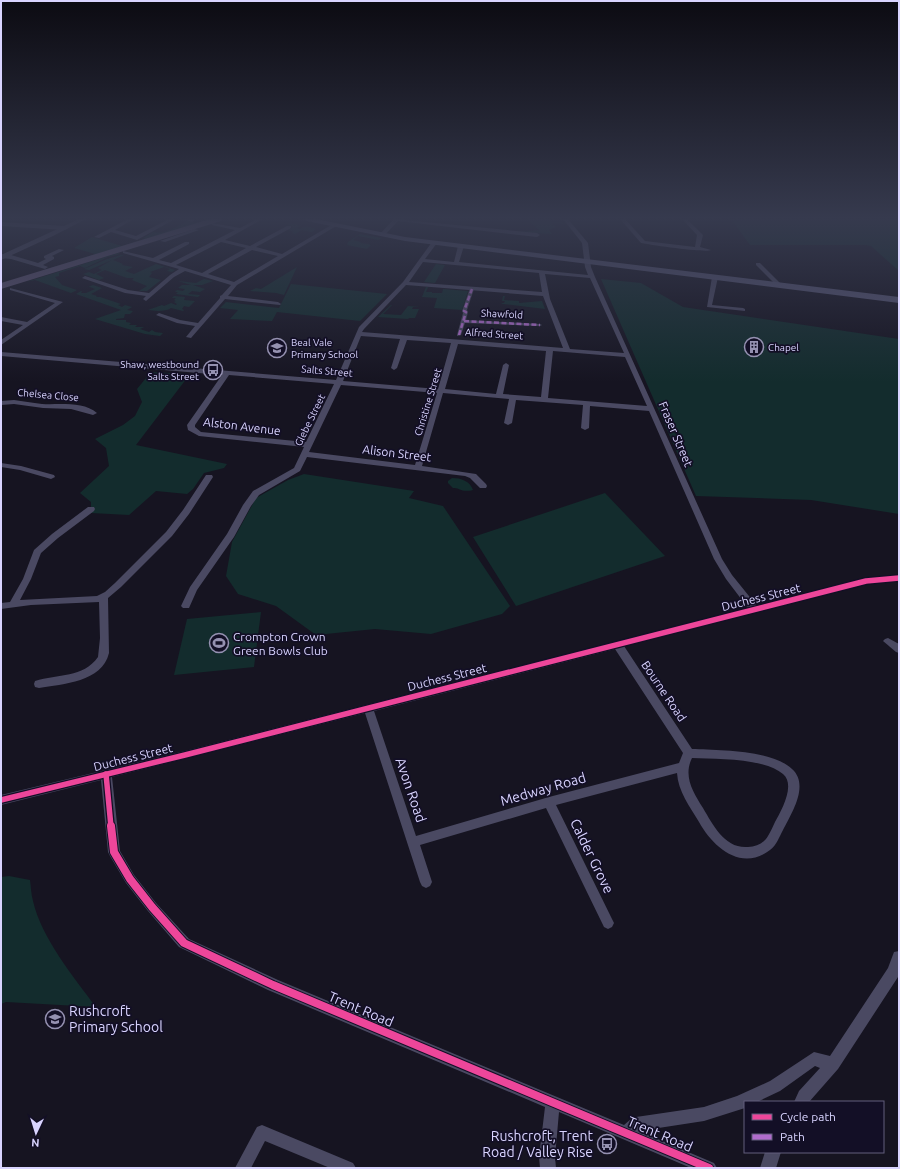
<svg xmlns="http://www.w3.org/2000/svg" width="900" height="1169" font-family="Ubuntu,sans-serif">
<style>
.green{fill:#132c2d}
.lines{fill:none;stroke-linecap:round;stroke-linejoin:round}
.pedestrian{fill:#4a4962;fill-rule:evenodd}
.minor{fill:#4a4962;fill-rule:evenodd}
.tertiary{fill:#4a4962;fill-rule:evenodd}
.secondary{fill:#575674;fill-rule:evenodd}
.primary{fill:#5e5373;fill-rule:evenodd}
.quiet{stroke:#b06ccc;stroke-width:2.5;stroke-dasharray:5 2.5;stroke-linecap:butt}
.cycleway-far1-casing{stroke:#130f26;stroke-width:8}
.cycleway-casing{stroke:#130f26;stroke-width:10}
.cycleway-far1{stroke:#ed469a;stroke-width:5.5}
.cycleway{stroke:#ed469a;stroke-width:8}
.labels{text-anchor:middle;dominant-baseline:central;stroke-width:3.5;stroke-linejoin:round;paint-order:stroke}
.far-street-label{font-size:10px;fill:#d9d4ff;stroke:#130f26}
.far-poi-label{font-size:10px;fill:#d9d4ff;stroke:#130f26;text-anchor:start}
.street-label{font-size:12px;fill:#d9d4ff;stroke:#130f26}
.poi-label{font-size:12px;fill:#d9d4ff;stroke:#130f26;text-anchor:start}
.near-street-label{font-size:14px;fill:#d9d4ff;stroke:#130f26}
.near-poi-label{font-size:14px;fill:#d9d4ff;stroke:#130f26;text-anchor:start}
</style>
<rect width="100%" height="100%" fill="#161421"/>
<g class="green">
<path d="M208 219H211L46 270H44L95 254 74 248 92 237 122 246 145 239 143 238 153 232C165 235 176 227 187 221L197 223Z"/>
<path d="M527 219H549L551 222H562L564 225 560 223H551L556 227 549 230 552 234 518 232 539 230Z"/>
<path d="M731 219H899V271L871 246 866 245H750Z"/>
<path d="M289 223 301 225 297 228 300 229 305 226 316 229 312 232 316 233 302 230 295 234 292 233 294 232 288 230 293 227 288 226Z"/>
<path d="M360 234 382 238 378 240 358 236 353 240 361 242 360 243 370 244 369 245H371L367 249 347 245 348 242Z"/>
<path d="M118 253 120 254 108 257 85 268 80 266 59 273V276L55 277 62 285 77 290 71 293 35 280 26 282Z"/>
<path d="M121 255H124L113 260 123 264 122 265 133 267 125 271 134 274 156 264 175 270 172 272 167 271 170 269 164 267 150 272 152 273 149 277 161 280 147 291H139L147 286 132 280 134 278H127L105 270 96 274 104 278 99 280 83 274 89 272 94 274 102 270 98 268 112 260 89 270 84 269 107 259Z"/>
<path d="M436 264 445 265 435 283 424 282Z"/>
<path d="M297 267 284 295 276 293 250 291 256 288 261 289Z"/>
<path d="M204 279 213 281 202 285H193L205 289 200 292 192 291 188 294 200 295 198 297 176 294 178 292H175L177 290 183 291 185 289 178 288 182 285H191L178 281 196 283Z"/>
<path d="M601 279 641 283 683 307 899 339V514L811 500 696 496Z"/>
<path d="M291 284 387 294 360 321 277 312 272 321 230 319 238 310 220 308 226 302 279 308Z"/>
<path d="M93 285 102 288 91 294 97 296 96 297H100L121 304 118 305 122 307 125 305 132 307 127 310 133 311 130 314H125L124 318 116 319V320H126V322L131 323 129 325H137L135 327H144L140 329 149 332 152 330 155 332 163 333 160 336 145 334 95 319 121 310 76 294 81 291H82L81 293H86L95 289 90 287H88Z"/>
<path d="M426 287H428L426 292H432V293H442L443 289 468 291 462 310 434 308 437 298 422 297Z"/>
<path d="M174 296 185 297 184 300 195 301 189 307 184 306 182 309 184 310 183 311 171 308C165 312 155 311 148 310L162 305 164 306 171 303 176 305 177 304 174 302 176 301 174 300 176 298H172Z"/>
<path d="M503 296H505L504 300 519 301V303L542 301 545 309 503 304 501 303H504L505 301H502Z"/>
<path d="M391 305H392L383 314 401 315 408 306 420 307H413L412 309H419L415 318H409L408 319 378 317Z"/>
<path d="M151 372 190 374 136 445 227 464 224 468 204 473 193 489 187 494 156 491 129 515 91 513V502L80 493 109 466 106 448 95 439 123 425 135 416 142 402 137 389Z"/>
<path d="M304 474 414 491 409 498 443 506 510 606 502 614 431 634 375 629 316 635 276 606 238 594 226 576 232 542 256 498 288 480Z"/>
<path d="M452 478C461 478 470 481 473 490 460 493 460 487 453 488L448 483V481Z"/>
<path d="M605 493 665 556 516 606 473 537Z"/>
<path d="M261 612 254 667 174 675 187 619Z"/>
<path d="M9 876 30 880C31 887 31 894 33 901 41 937 74 978 96 1007L6 1002 1 1004V877Z"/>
</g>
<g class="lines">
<path class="pedestrian" d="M470 288 474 289 467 310 468 312 466 320 540 324 542 325 540 326 465 323 461 335 457 336V335L463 313 462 311Z"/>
<g class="minor">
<path d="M128 219H134L115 230 136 236 169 219H175L137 240 111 232 99 238 94 237Z"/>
<path d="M183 219H193L195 220 192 222Z"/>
<path d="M257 219H263L225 240 250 246 287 226H291V228L256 247 282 254 333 224 338 225 237 285 228 296 278 302 281 304 280 305 225 299 191 338 186 337 195 326 177 323 156 315 159 313 180 320 198 323 220 298V296L222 295 231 285 185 271 174 277 146 301 143 299 146 296 125 293 82 278 85 276 128 290 149 293 170 275 179 269 123 253V251L153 258 185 242H189V244L159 260 171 263 235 230 212 225V223L240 228ZM221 242 246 248 202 273 176 265ZM252 250 278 256 234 282 208 274Z"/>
<path d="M394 219 537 233 540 235 537 237 398 221 384 236H380V234Z"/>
<path d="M563 219H568L588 243 591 267 595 277 722 559 732 575 757 606 866 578 899 575V581L866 584 624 646 692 749C718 750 772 750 792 769 810 785 791 814 783 830 779 837 777 845 770 850 741 872 713 847 699 822 690 807 678 791 677 773L556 805 612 919 614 923 612 927 608 929 604 927 546 808 420 845 432 882 430 886 426 888 422 886 420 882 365 713 112 777 120 851 134 875 156 903 189 939 278 980 624 1125 631 1119 636 1117 704 1107 737 1096 770 1081 814 1052 830 1056 888 968 894 952 899 951V973L898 977 838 1069 809 1102H794L799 1091 820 1068 815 1066 780 1091 757 1102H745V1108L704 1121 639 1131 714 1163 717 1168H691L559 1112 555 1157 556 1168H540L539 1157 545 1107 268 990 179 947 148 911 126 883 110 856 108 852 101 780 1 805V795L185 751 748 608 726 579 714 559 649 411 590 406 589 428 585 430 581 428 583 405 516 400 512 423 508 425 504 423 509 399 443 393 422 466 476 474 486 484 487 486 486 488H480L470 478 465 476 307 457 300 471 259 495 251 506 234 537 197 590 189 608H183L181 606 190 587 227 534 243 505 253 491 294 468 304 447 199 436 188 430 187 425 222 375 1 356V352L336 380 359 327 403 282 432 242 437 243 425 259 454 262 458 246 461 244 464 246 459 262 588 275 585 267 582 243ZM423 262 539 273 542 292 409 282ZM545 274 590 278 624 353 570 349 550 299ZM406 285 543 296 563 348 362 332 364 329ZM361 336 400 339 391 368 394 370 397 368 407 340 451 343 438 389 343 381ZM458 344 546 351 541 397 503 394 509 365 506 363 503 365 496 394 445 389ZM553 351 625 357 647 406 548 398ZM229 375 334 384 306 442 201 432 195 427V425ZM341 385 437 393 415 465 309 452ZM615 649 683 753 679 763 549 797 416 836 374 711ZM692 758C717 759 764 758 783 774 796 785 781 811 775 822 773 826 771 831 768 836 764 843 757 847 748 847 725 849 713 825 703 808 693 792 683 776 692 758Z"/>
<path d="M620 219H625L645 241 695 247 697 235 682 219H687L703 235 700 247 711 250C706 253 651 245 641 243Z"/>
<path d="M1 222 65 226 68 228 65 230 1 226Z"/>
<path d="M194 229 199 230 165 242 160 241Z"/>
<path d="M59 249 64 250 52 256 54 257V259L43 265 48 267 45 269 11 259 1 258V254L11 255 38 263 46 259 44 258V256Z"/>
<path d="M756 263H760L780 283V285H776L756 265Z"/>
<path d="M715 275 718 277 712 305 743 308 745 309V311L707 307 712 277Z"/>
<path d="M10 288 63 302 1 345V340L23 325 1 321V317L27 322 55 303 10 290Z"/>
<path d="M14 400C23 401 32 403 42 404 59 405 83 401 97 413L93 415 71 409 43 408 14 404 1 405V401Z"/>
<path d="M1 463 21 466 54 475 55 477 51 479 20 470 1 467Z"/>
<path d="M206 475H212L213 477 189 514 172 536 121 587 108 598 109 653C102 682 63 684 39 688L35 687 34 684 35 681C58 674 83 678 98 657L100 638 99 602 31 605 1 609V603L10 602 23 579 34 550 52 534 88 507H94L95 509 94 511 58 538 41 553 31 579 20 600 97 596 105 592 115 583 166 532 183 510Z"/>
<path d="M888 638 899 644V653L896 652 883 641 885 639Z"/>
<path d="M262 1125 353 1163 356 1168H330L265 1141 251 1168H235L257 1127Z"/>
<path d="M765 1152H781L776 1168H760Z"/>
</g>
<path class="tertiary" d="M79 219H86L53 236 1 260V255Z"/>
<path class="secondary" d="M303 219H316L405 237 899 297V303L405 241 307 221Z"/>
<path class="primary" d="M210 219H222L221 221 1 289V283Z"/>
<g class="quiet">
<path d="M464 321 540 325"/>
<path d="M459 335 466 312 464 311 472 289"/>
</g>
<defs>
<g id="cycleway-far1">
<path d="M106 774 111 827"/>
<path d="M1 800 185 755 866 581 899 578"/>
</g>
<path id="cycleway" d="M111 826 114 852 130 879 152 907 184 943 273 985 709 1168"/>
</defs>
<use href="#cycleway-far1" class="cycleway-far1-casing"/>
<use href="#cycleway" class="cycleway-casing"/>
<use href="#cycleway-far1" class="cycleway-far1"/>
<use href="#cycleway" class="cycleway"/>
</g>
<linearGradient id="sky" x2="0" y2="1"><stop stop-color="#0c0b12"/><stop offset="0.57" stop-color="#363a4e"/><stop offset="1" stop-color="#363a4e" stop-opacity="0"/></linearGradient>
<rect width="900" height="382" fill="url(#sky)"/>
<defs>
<symbol id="building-ring" viewBox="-11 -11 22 22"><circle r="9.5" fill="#130f26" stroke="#9591b1" stroke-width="1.5"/><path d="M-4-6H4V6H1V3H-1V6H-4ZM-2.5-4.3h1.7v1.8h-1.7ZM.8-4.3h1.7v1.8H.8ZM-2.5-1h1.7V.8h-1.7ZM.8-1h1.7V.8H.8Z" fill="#9591b1"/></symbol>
<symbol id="school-ring" viewBox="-11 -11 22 22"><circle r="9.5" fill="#130f26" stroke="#9591b1" stroke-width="1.5"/><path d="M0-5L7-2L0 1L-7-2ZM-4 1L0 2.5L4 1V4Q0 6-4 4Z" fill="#9591b1"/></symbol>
<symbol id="bus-ring" viewBox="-11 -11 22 22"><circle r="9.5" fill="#130f26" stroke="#9591b1" stroke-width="1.5"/><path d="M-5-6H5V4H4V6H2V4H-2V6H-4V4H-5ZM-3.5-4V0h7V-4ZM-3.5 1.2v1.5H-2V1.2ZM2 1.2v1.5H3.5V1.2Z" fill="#9591b1"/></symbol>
<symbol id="stadium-ring" viewBox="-11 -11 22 22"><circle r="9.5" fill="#130f26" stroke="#9591b1" stroke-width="1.5"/><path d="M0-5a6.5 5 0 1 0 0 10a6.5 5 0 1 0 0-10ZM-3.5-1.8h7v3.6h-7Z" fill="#9591b1"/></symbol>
</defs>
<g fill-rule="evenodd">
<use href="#building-ring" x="743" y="336" width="22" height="22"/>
<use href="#school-ring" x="266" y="337" width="22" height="22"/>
<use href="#bus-ring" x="202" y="359" width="22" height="22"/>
<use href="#stadium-ring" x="208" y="632" width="22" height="22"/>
<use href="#school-ring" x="44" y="1008" width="22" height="22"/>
<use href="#bus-ring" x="596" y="1133" width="22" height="22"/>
</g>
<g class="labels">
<g class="far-street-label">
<text transform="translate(502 314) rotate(3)">Shawfold</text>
<text transform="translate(494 334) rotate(4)">Alfred Street</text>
<text transform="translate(327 371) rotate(5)">Salts Street</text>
<text transform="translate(48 395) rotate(5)">Chelsea Close</text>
<text transform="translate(428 402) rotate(-73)">Christine Street</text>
<text transform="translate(310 420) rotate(-64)">Glebe Street</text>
</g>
<g class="far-poi-label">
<text x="291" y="342">Beal Vale<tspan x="291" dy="12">Primary School</tspan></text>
<text x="768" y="347">Chapel</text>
<text x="199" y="364" text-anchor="end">Shaw, westbound<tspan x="199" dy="12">Salts Street</tspan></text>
</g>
<g class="street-label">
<text transform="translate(242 426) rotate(7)">Alston Avenue</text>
<text transform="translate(676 434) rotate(67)">Fraser Street</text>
<text transform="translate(397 453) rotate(7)">Alison Street</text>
<text transform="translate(761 597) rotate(-14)">Duchess Street</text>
<text transform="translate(447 677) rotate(-14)">Duchess Street</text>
<text transform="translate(664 691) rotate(56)">Bourne Road</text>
<text transform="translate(133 757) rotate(-14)">Duchess Street</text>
</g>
<g class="poi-label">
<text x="233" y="636">Crompton Crown<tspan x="233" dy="14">Green Bowls Club</tspan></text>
</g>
<g class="near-street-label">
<text transform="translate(543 789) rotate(-16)">Medway Road</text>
<text transform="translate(411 790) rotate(71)">Avon Road</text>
<text transform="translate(592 856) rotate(64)">Calder Grove</text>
<text transform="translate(361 1009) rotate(23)">Trent Road</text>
<text transform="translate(660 1134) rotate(23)">Trent Road</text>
</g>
<g class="near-poi-label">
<text x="69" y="1011">Rushcroft<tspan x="69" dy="16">Primary School</tspan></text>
<text x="593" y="1136" text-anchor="end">Rushcroft, Trent<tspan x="593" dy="16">Road / Valley Rise</tspan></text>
</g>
</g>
<rect width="900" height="1169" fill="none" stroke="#d9d4ff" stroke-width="4"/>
<rect x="744" y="1101" width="140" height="52" fill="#130f26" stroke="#625e7d"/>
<rect x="752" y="1114" width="20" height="6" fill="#ed469a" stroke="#625e7d"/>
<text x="780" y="1121" font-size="12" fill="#d9d4ff">Cycle path</text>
<rect x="752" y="1134" width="20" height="6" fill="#b06ccc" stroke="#625e7d"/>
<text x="780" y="1141" font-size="12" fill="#d9d4ff">Path</text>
<g transform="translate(36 1133) rotate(184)" stroke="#130f26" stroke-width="3" paint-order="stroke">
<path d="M0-3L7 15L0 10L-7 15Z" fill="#d9d4ff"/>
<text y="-6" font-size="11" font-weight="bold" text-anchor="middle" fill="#d9d4ff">N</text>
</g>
</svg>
